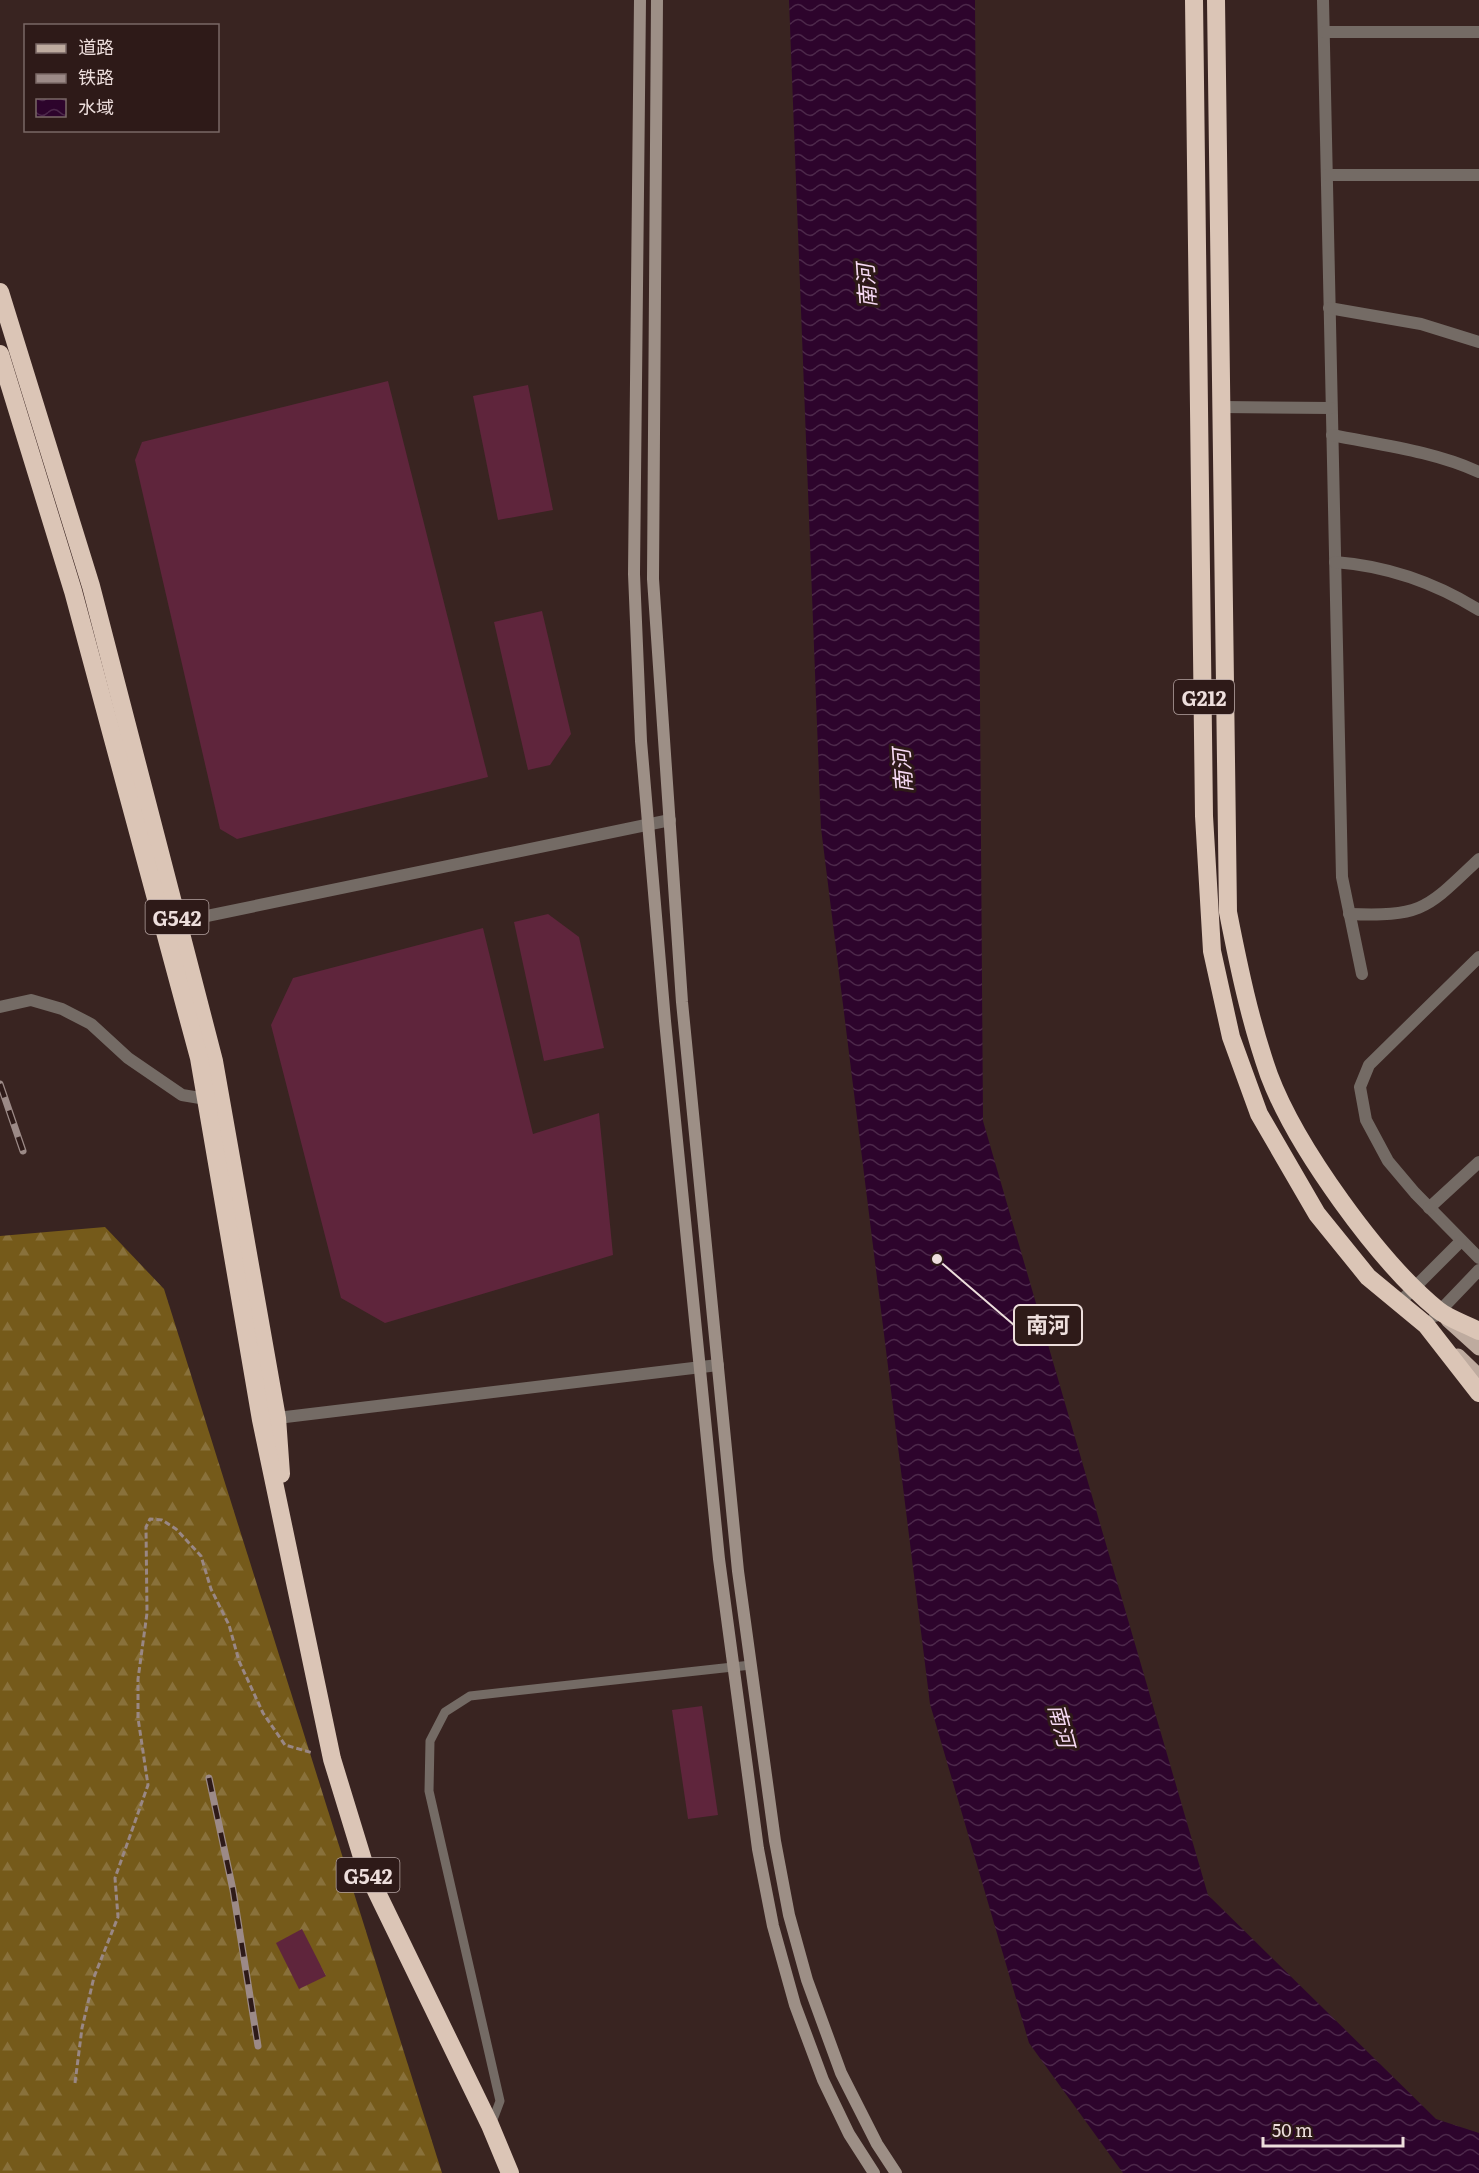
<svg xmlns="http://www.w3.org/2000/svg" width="1479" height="2173" font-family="Literata,'Noto Sans SC',serif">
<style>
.forest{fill:url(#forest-firs)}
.water{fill:url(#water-waves)}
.building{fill:#5f253c}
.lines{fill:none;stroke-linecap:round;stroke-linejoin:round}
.path{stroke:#998784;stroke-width:3;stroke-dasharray:6 3;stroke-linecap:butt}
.lane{stroke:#746b65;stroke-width:9}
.street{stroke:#746b65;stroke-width:12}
.secondary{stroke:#9d8f86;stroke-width:12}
.primary{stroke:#beab9f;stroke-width:15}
.highway{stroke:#dbc5b6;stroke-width:18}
.rail-casing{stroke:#9c8a87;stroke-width:7}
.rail{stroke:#2e1a18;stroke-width:4.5;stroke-dasharray:14;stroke-linecap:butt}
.labels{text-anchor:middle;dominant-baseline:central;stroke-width:6;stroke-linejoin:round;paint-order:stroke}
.shield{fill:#2e1a18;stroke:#b4a3a1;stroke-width:1.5}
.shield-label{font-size:20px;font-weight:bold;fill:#eddedc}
.water-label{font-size:22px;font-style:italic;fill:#f6d9f3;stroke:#2e1a18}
.leader{fill:none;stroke:#eddedc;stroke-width:2}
.callout-dot{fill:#eddedc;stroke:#2e1a18;stroke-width:2}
.callout{fill:#2e1a18;stroke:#eddedc;stroke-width:2}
.callout-label{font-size:22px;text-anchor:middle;font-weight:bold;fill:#eddedc}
</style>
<defs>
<pattern id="forest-firs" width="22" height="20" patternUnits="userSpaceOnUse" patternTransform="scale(1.5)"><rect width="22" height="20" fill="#755a1a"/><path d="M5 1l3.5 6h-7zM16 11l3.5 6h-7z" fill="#89713b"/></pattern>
<pattern id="water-waves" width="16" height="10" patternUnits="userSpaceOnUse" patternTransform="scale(1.5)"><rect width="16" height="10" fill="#2d042c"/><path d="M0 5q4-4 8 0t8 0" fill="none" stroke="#4c284a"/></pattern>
</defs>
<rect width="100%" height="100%" fill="#392421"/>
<path class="forest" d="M105 1227 164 1289 442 2173H0V1236Z"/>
<path class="water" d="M789 0H975L983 1121 1208 1895 1436 2119 1479 2133V2173H1123L1029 2043 930 1704 821 828Z"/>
<g class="building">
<path d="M388 381 488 777 237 839 220 829 135 460 142 442Z"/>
<path d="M528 385 553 510 498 520 473 396Z"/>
<path d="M542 611 571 734 550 765 528 770 494 622Z"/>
<path d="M548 914 579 937 604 1048 544 1061 514 922Z"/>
<path d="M483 928 533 1134 599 1113 613 1255 385 1323 341 1298 271 1025 293 978Z"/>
<path d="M702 1706 718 1815 688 1819 672 1710Z"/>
<path d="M302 1929 326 1976 299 1989 276 1943Z"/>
</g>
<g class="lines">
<path class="path" d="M75 2083 82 2028 94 1977 118 1917 115 1878 148 1785 138 1718V1679L147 1613 146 1527 150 1519 162 1520 176 1529 201 1556 211 1589 229 1625 239 1661 263 1713 285 1745 313 1753"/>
<path class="lane" d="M491 2125 500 2101 429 1791 430 1741 445 1712 470 1696 751 1665"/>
<g class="street">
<path d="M1323 0 1342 877 1362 974"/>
<path d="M1324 32H1479"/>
<path d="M1327 175H1479"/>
<path d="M1329 308 1421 324 1479 342"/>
<path d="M1222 407 1331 408"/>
<path d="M1332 435C1381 445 1433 451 1479 472"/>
<path d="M1335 562C1388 566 1434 582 1479 610"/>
<path d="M1349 914C1424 917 1427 908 1479 859"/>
<path d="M173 923 670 820"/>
<path d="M1479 957 1369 1065 1360 1087 1366 1120 1388 1161 1415 1193 1479 1258"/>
<path d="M0 1007 31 1000 62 1009 91 1024 128 1058 182 1095 206 1099"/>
<path d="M1429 1208 1479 1162"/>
<path d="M1398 1304 1461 1241"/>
<path d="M1435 1316 1479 1270"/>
<path d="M269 1419 718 1365"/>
</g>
<g class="secondary">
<path d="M640 0 634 574 641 741 665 1021 719 1559 758 1849 773 1926 795 2005 823 2080 849 2134 874 2173"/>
<path d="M657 0 653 579 682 1002 738 1571 775 1841 789 1915 807 1980 841 2073 877 2144 896 2173"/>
</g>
<g class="primary">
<path d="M1448 1320 1479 1348"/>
<path d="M1458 1356 1479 1376"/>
</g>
<g class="highway">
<path d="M1194 0 1204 816 1212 951 1231 1037 1259 1114 1317 1214 1368 1277 1426 1325 1479 1393"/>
<path d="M1216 0 1228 912C1239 968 1250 1021 1269 1075 1296 1147 1379 1262 1438 1310 1449 1319 1466 1324 1479 1331"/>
<path d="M0 292 91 586 214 1061 277 1418 281 1474"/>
<path d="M0 354 73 591 199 1058 261 1420 332 1759 366 1870 490 2125 510 2173"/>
</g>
<defs>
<g id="rail">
<path d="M0 1084 23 1151"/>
<path d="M209 1778 233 1890 258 2046"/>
</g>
</defs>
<use href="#rail" class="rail-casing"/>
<use href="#rail" class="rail"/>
</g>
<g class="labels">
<g class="shield">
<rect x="1174" y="680" width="60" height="34" rx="4.5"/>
<rect x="145.5" y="900" width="63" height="34" rx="4.5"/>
<rect x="336.5" y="1858" width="63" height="34" rx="4.5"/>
</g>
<g class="shield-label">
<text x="1204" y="697">G212</text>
<text x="177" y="917">G542</text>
<text x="368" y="1875">G542</text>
</g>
<g class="water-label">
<text transform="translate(865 286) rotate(-94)">南河</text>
<text transform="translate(901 771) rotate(-94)">南河</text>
<text transform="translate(1063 1725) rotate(75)">南河</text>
</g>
</g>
<path class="leader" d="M937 1259L1014 1325"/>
<circle class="callout-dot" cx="937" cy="1259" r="6"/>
<rect class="callout" x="1014" y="1305" width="68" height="40" rx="6"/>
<g class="callout-label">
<text x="1048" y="1333">南河</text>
</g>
<rect x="24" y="24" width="195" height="108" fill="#2e1a18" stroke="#7a6866" stroke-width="1.5"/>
<rect x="36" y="44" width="30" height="9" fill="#beab9f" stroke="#7a6866" stroke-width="1.5"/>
<text x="78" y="54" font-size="18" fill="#eddedc">道路</text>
<rect x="36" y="74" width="30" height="9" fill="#9c8a87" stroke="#7a6866" stroke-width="1.5"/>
<text x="78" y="84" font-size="18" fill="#eddedc">铁路</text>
<rect x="36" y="99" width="30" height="18" fill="url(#water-waves)" stroke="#7a6866" stroke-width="1.5"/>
<text x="78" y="114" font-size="18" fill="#eddedc">水域</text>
<path d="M1263 2137v9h140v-9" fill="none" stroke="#eddedc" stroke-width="3"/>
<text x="1272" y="2137" font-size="18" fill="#eddedc" stroke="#2e1a18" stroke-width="4.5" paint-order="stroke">50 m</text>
</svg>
